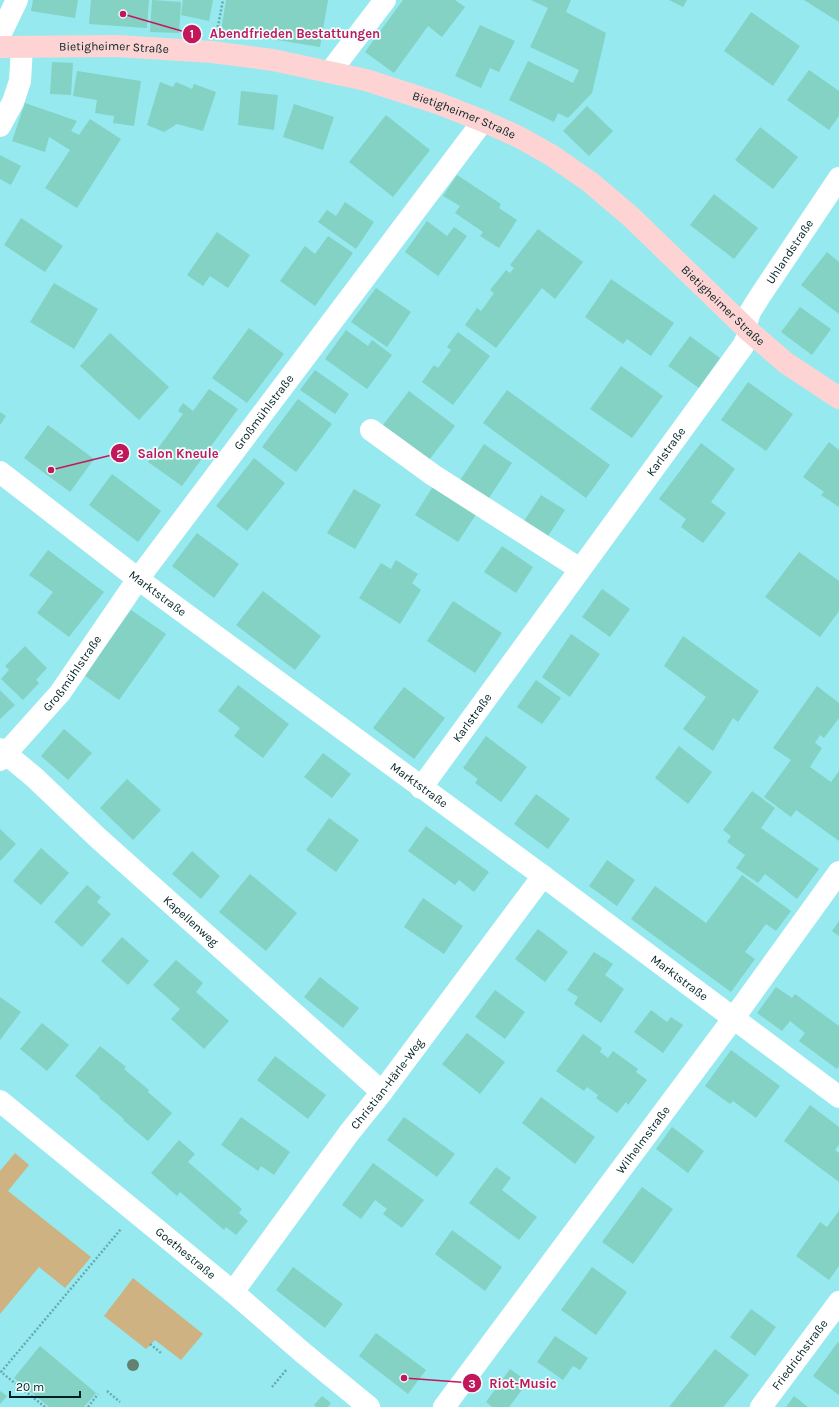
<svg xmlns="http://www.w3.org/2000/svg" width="839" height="1407" font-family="Karla,sans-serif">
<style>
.green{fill:#ceb281}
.building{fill:#83d2c4}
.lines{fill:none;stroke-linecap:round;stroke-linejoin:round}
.path{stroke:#67a9af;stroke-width:2.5;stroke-dasharray:2 2;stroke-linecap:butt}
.minor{stroke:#fff;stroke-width:22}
.major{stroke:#fdd4d3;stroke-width:22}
.tree{fill:#64806f}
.labels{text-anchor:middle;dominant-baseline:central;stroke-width:3.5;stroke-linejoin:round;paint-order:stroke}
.street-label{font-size:12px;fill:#002023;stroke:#edfdfe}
.leader{fill:none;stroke:#c2185b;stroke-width:1.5}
.callout-dot{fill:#c2185b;stroke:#edfdfe;stroke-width:1.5}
.mark-label{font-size:12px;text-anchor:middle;font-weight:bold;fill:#fff}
.callout-label{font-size:13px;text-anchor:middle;font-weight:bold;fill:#c2185b;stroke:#edfdfe;stroke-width:3.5;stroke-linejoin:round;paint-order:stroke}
</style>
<rect width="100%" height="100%" fill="#96e9ef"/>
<g class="green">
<path d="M15 1153 29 1165 8 1191 91 1257 65 1288 39 1267 0 1314V1171Z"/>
<path d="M133 1278 203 1334 181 1360 155 1340 146 1349 104 1316Z"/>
</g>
<g class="building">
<path d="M33 0H78L75 18 31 11Z"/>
<path d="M91 0H149L147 28 89 24Z"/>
<path d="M152 0 181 2 179 33 150 32Z"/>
<path d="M183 0H213L209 21 181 15Z"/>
<path d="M226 0H328L320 47 221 31Z"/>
<path d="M403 0H455L465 7 442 37 428 26 394 73 365 52Z"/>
<path d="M531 0H571L566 12 606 33 592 93 568 118 558 113 554 122 509 100 528 61 573 83 579 70 530 47 548 8Z"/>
<path d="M669 0H687L683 7Z"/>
<path d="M804 0H839V22Z"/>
<path d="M751 12 800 46 773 86 724 51Z"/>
<path d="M480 25 515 41 499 72 490 68 481 88 455 76Z"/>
<path d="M52 62 73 63 71 95 50 94Z"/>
<path d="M809 70 839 91V116L829 130 787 100Z"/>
<path d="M77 71 141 81 134 126 113 123 114 116 95 113 97 100 73 96Z"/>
<path d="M160 82 173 87 176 82 192 89 194 84 216 92 203 131 177 124 164 132 147 125Z"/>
<path d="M241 91 278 95 274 130 238 125Z"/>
<path d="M25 103 77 121 71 131 79 135 90 119 121 139 77 208 45 188 70 150 49 137 45 152 12 141Z"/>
<path d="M294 104 334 117 323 150 283 137Z"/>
<path d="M587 106 613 131 589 156 563 131Z"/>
<path d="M386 115 430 150 393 197 349 162Z"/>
<path d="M760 127 798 157 773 189 735 160Z"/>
<path d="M0 155 21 166 11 185 0 179Z"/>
<path d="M457 175 501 204 499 208 517 220 499 248 480 236 483 232 455 213 460 206 443 196Z"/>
<path d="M714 194 758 228 734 259 690 225Z"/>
<path d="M345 202 374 222 356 249 318 222 327 210 336 216Z"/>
<path d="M21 218 63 246 45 272 4 245Z"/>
<path d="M427 221 447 236 454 227 467 236 438 276 405 252Z"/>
<path d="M538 229 583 262 555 299 542 288 496 348 465 325 477 308 481 311 487 303 494 293 490 290 506 270 510 273 514 268 510 265Z"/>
<path d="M217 232 250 255 228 288 210 276 203 286 187 275Z"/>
<path d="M328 236 353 253 315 306 280 281 305 246 315 254Z"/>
<path d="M827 252 839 262V314L801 285Z"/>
<path d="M611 279 674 323 651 356 627 339 623 344 585 317Z"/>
<path d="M54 283 98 309 74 349 30 322Z"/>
<path d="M376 288 411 312 387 347 351 322Z"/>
<path d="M800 307 831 329 812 355 781 332Z"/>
<path d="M249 328 284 354 247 403 212 378Z"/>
<path d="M346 330 368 346 372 340 392 355 367 389 325 359Z"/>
<path d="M458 332 490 356 453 405 422 382 434 365 438 368 451 350 447 347Z"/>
<path d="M110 333 169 387 139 420 80 366Z"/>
<path d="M690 336 720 358 699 388 668 366Z"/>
<path d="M621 366 663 396 632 438 590 409Z"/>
<path d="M315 370 349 394 335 414 300 390Z"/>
<path d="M748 382 793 414 766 451 721 420Z"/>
<path d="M209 389 238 409 182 486 148 462 183 414 178 411 183 403 193 411Z"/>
<path d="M507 390 610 465 586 498 483 423Z"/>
<path d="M409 391 455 426 429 460 383 425Z"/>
<path d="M298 399 332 424 296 472 262 447Z"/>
<path d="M0 412 6 416 0 425Z"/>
<path d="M48 425 94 459 70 492 24 458Z"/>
<path d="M829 442 839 450V507L821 495 824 492 803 477Z"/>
<path d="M701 443 735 469 711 502 726 513 703 543 681 527 686 519 659 499Z"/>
<path d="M484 444 512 463 485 504 457 485Z"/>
<path d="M254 458 285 483 247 531 216 506Z"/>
<path d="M112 474 161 511 138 542 89 505Z"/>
<path d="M434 485 477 513 458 542 415 515Z"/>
<path d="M354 489 381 505 355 549 327 533Z"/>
<path d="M541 495 565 510 548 536 524 521Z"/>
<path d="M197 533 239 564 214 598 172 566Z"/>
<path d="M502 546 533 567 516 593 484 572Z"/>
<path d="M48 550 104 592 69 637 37 613 53 592 29 575Z"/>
<path d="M799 552 839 581V611L820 637 765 597Z"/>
<path d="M396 560 418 574 412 583 421 590 400 624 359 598 381 563 391 569Z"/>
<path d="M602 589 630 609 610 637 582 617Z"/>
<path d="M263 591 321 636 295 670 236 625Z"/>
<path d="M453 601 502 633 475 673 427 641Z"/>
<path d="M131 610 166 634 119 700 84 675Z"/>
<path d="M571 634 600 654 570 697 542 677Z"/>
<path d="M683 636 759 691 738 722 733 718 713 751 683 729 706 697 664 666Z"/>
<path d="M25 646 47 668 36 680 39 683 23 700 1 679 9 670 5 666Z"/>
<path d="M536 680 561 698 542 724 517 707Z"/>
<path d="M238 685 289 724 263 758 234 736 240 728 218 711Z"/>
<path d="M817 686 839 703V718L824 738 820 735 815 743 822 748 810 767 831 782 839 771V841L796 810 791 817 764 797 791 760 773 748Z"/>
<path d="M404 687 445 718 414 759 373 728Z"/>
<path d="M0 690 15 705 0 719Z"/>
<path d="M64 729 92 753 68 780 41 756Z"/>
<path d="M486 736 527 767 501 802 475 783 478 779 463 768Z"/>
<path d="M679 746 712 772 688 804 655 778Z"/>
<path d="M323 753 351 774 332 798 304 777Z"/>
<path d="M127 779 161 810 133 840 100 808Z"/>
<path d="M752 791 775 808 761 828 819 869 797 899 765 874 758 883 736 868 745 855 727 842 731 836 723 830Z"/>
<path d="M536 794 570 819 548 849 514 824Z"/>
<path d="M329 818 359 840 336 872 306 850Z"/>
<path d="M426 826 489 872 474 892 459 880 455 885 408 851Z"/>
<path d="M0 829 16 844 0 861Z"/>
<path d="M41 848 69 873 41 905 13 881Z"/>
<path d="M192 851 220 876 201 899 172 874Z"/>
<path d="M607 860 635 880 617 906 589 886Z"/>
<path d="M250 874 297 913 266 951 219 912Z"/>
<path d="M742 875 791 911 776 931 766 924 745 952 755 959 731 992 631 919 655 886 706 923Z"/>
<path d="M87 885 101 897 97 902 111 914 82 947 54 922Z"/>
<path d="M423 898 463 926 444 954 404 927Z"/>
<path d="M839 921V936L832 931Z"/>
<path d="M538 929 568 952 545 982 515 959Z"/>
<path d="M122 937 149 961 128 985 101 961Z"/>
<path d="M594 952 613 964 605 975 624 989 601 1023 574 1004 578 997 567 990Z"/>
<path d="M176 960 203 983 196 992 229 1021 204 1049 171 1019 180 1009 153 985Z"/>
<path d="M320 977 359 1008 343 1028 304 997Z"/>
<path d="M776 987 792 998 795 994 839 1026V1066L837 1069 799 1041 805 1033 790 1021 782 1031 757 1013Z"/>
<path d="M495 990 525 1012 505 1039 475 1017Z"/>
<path d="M0 997 21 1012 0 1040Z"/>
<path d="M651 1010 667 1022 671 1017 683 1025 663 1053 634 1032Z"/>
<path d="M42 1023 69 1045 47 1071 20 1049Z"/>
<path d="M467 1033 505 1062 480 1094 442 1064Z"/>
<path d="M583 1034 602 1048 600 1052 608 1058 613 1051 638 1069 636 1072 647 1080 628 1105 626 1102 617 1113 596 1098 598 1095 587 1087 584 1091 556 1071Z"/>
<path d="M100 1046 126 1067 124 1069 149 1090 148 1092 172 1113 148 1141 123 1120 124 1119 99 1098 100 1097 75 1076Z"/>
<path d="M731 1050 780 1086 756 1118 733 1101 730 1104 705 1086Z"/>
<path d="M275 1056 326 1095 308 1119 257 1080Z"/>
<path d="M541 1097 595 1137 575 1164 522 1123Z"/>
<path d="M810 1105 839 1127V1145L835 1150 839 1153V1182L784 1141Z"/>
<path d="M241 1117 290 1152 274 1175 261 1166 258 1171 221 1145Z"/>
<path d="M404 1117 455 1154 437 1177 387 1140Z"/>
<path d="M672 1127 704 1151 688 1173 656 1149Z"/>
<path d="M179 1140 195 1154 188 1162 242 1209 239 1213 248 1221 236 1235 226 1227 224 1230 180 1192 177 1196 151 1173Z"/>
<path d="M373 1163 424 1200 402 1228 383 1214 387 1209 375 1200 361 1219 342 1205Z"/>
<path d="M496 1167 511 1178 502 1190 537 1217 519 1240 469 1203Z"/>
<path d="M642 1187 673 1209 633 1264 602 1242Z"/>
<path d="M839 1211V1266L829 1280 796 1256 820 1222 827 1227Z"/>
<path d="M452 1230 502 1267 485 1291 435 1254Z"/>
<path d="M293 1267 343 1304 325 1328 276 1290Z"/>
<path d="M592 1267 627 1292 596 1335 561 1310Z"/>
<path d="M751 1309 776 1327 755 1356 730 1337Z"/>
<path d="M376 1333 426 1370 408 1394 359 1356Z"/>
<path d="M555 1336 588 1358 580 1370 573 1366 563 1380 537 1362Z"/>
<path d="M838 1342 839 1343V1395L813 1376Z"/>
<path d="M40 1346 96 1393 84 1407H49L14 1378Z"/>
<path d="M715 1349 749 1375 725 1405 723 1407H669Z"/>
<path d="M510 1369 528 1382 509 1407H492L486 1402Z"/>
<path d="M0 1391 7 1396 0 1404Z"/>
<path d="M322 1396 331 1403 328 1407H316L314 1405Z"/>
<path d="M794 1396 808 1407H786Z"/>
</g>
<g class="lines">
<g class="path">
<path d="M217 31 223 0"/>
<path d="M150 1344 161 1353"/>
<path d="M272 1387 287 1369"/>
<path d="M107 1391 120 1402"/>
<path d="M45 1407 1 1372 121 1229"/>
<path d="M88 1407 98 1394"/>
</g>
<g class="minor">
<path d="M0 35 17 0"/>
<path d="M330 72 385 0"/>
<path d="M0 126 13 102 20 81 22 47"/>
<path id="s1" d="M745 327 750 312 760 296 839 178"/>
<path d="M371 430 433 475 580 569"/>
<path id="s2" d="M0 472 138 579 543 876 839 1097"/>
<path id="s3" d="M0 749 34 777 98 838 382 1092"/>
<path id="s4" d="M0 760 60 693 138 579 483 121"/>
<path id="s5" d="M421 788 743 346 750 332"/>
<path id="s6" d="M0 1101 233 1292 302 1352 369 1407"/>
<path id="s7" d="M233 1292 349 1133 382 1092 543 876"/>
<path id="s8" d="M444 1407 733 1019 839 872"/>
<path id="s9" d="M761 1407 839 1302"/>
</g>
<path class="major" id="s10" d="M0 47 118 46 212 52 273 60 366 80 440 104 483 121 519 137 551 155 590 182 630 216 750 332 786 363 839 398"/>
</g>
<circle class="tree" cx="133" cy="1365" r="6"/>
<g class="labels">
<g class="street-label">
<text stroke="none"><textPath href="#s10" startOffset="114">Bietigheimer Straße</textPath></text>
<text stroke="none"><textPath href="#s10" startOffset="473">Bietigheimer Straße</textPath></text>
<text stroke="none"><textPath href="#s1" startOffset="88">Uhlandstraße</textPath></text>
<text stroke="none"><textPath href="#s10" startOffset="798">Bietigheimer Straße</textPath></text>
<text stroke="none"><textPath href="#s4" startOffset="437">Großmühlstraße</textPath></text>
<text stroke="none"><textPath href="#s5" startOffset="416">Karlstraße</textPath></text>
<text stroke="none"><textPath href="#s2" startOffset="199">Marktstraße</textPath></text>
<text stroke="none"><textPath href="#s4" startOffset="113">Großmühlstraße</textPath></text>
<text stroke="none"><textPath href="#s5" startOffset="87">Karlstraße</textPath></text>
<text stroke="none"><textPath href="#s2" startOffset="523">Marktstraße</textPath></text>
<text stroke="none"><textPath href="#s3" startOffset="257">Kapellenweg</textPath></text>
<text stroke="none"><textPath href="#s2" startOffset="847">Marktstraße</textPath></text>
<text stroke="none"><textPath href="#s7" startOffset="259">Christian-Härle-Weg</textPath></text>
<text stroke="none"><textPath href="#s8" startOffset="333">Wilhelmstraße</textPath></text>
<text stroke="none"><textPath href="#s6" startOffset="240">Goethestraße</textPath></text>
<text stroke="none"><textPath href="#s9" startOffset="65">Friedrichstraße</textPath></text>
</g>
</g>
<path class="leader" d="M123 14L192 34M51 470L120 453M404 1378L472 1383"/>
<g class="callout-dot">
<circle cx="123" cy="14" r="4"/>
<circle cx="51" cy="470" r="4"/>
<circle cx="404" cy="1378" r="4"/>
<circle cx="192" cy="34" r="10"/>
<circle cx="120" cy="453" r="10"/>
<circle cx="472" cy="1383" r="10"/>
</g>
<g class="mark-label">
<text x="192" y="38">1</text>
<text x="120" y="458">2</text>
<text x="472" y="1388">3</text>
</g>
<g class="callout-label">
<text x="295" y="38">Abendfrieden Bestattungen</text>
<text x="178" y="458">Salon Kneule</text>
<text x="523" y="1388">Riot-Music</text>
</g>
<path d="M10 1391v6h70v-6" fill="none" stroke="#002023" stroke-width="2"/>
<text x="16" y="1391" font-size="12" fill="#002023" stroke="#edfdfe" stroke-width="3" paint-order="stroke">20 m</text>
</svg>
